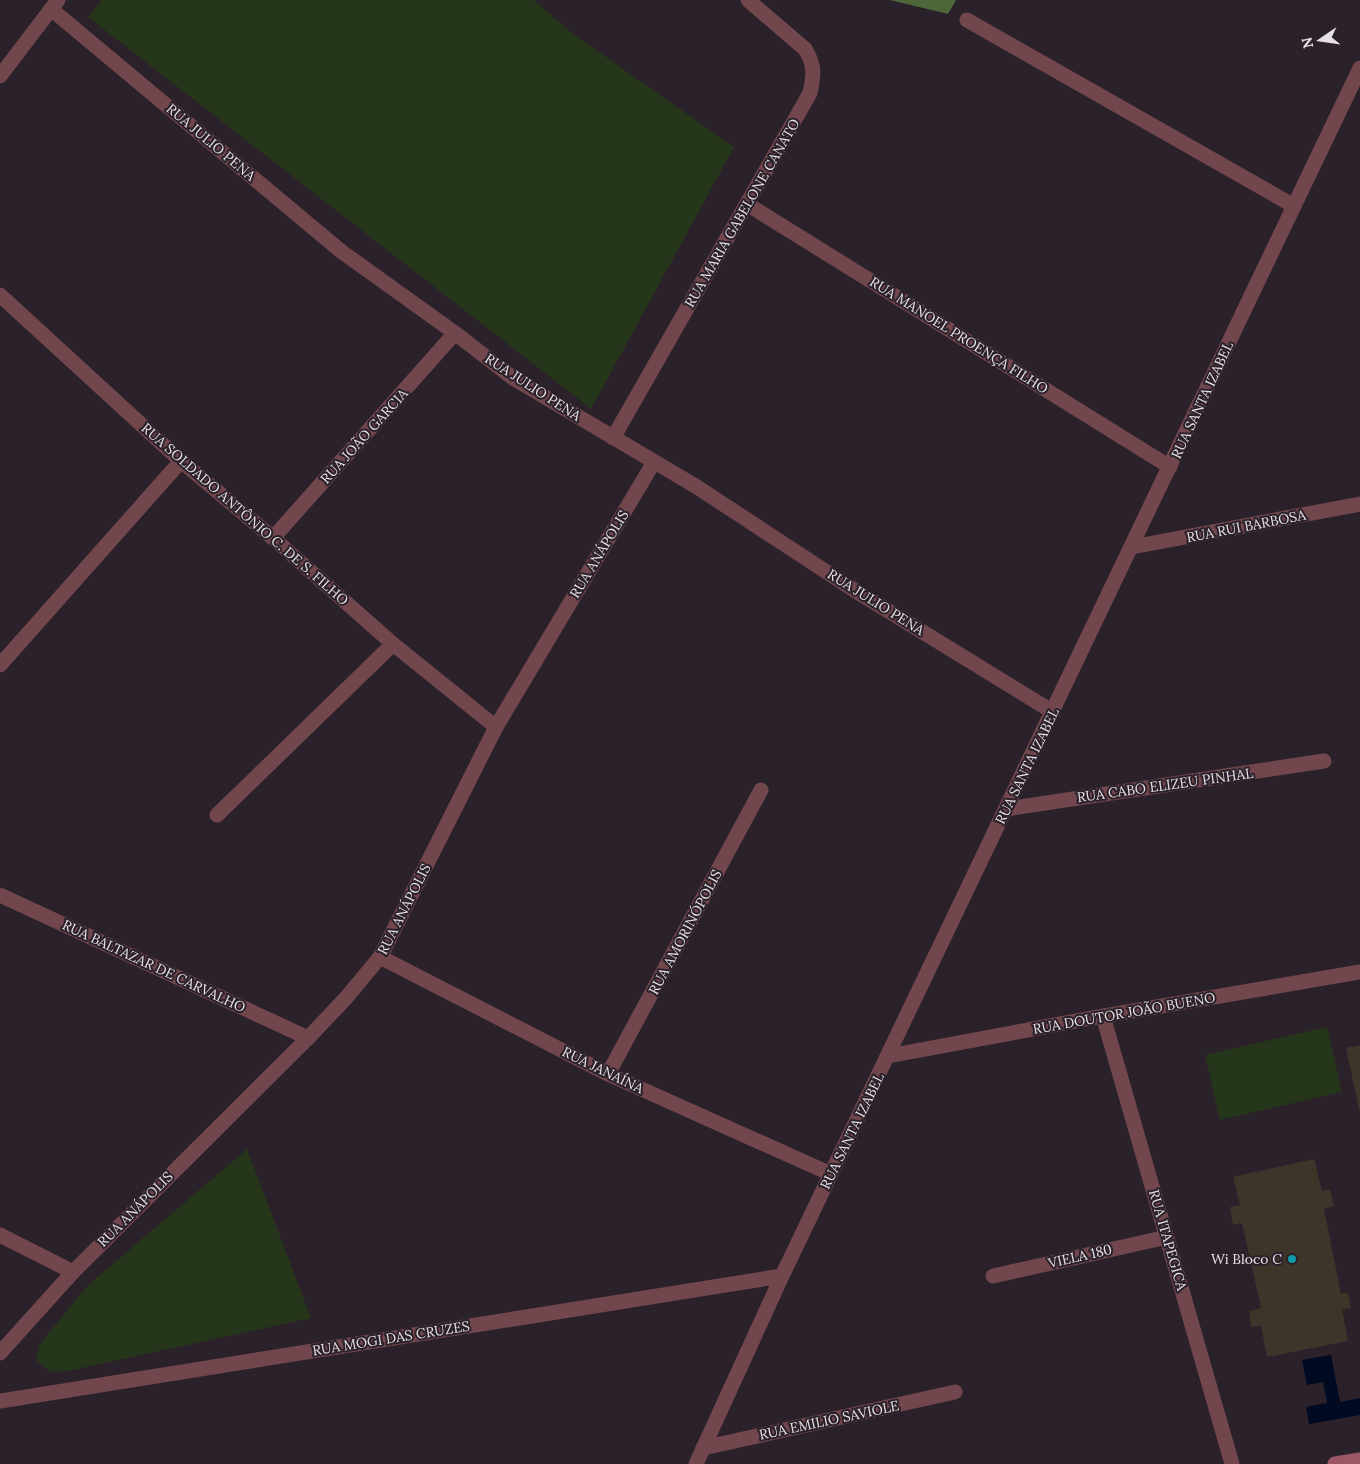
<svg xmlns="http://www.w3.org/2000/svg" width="1360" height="1464" font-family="Lora,serif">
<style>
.green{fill:#26361a}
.forest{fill:#4d663a}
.water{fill:#000a22}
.building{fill:#3d352a}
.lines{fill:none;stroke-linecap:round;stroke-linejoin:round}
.street{stroke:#71464d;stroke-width:15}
.secondary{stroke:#9b5763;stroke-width:15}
.culture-dot{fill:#0f9aa8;stroke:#2b212a;stroke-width:2}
.labels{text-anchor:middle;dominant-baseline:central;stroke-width:4;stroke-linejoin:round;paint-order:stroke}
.street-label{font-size:14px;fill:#e7e0e6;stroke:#2b212a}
.poi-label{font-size:14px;fill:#e7e0e6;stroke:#2b212a;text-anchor:end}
</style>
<rect width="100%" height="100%" fill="#2b212a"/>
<g class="green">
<path d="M102 0H534L572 33 734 147 591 409 88 17Z"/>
<path d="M1327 1027 1342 1092 1220 1120 1205 1055Z"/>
<path d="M247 1149 311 1318 68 1371 51 1372 36 1360 39 1345 87 1286Z"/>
</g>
<path class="forest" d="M890 0H956L948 14Z"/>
<path class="water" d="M1331 1355 1340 1402 1360 1398V1415L1309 1424 1306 1407 1327 1403 1323 1382 1307 1385 1302 1360Z"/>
<g class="building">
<path d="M1360 1045V1110H1359L1346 1048Z"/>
<path d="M1314 1159 1322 1191 1330 1189 1334 1206 1324 1209 1341 1294 1348 1293 1351 1308 1342 1309 1348 1341 1267 1357 1261 1326 1251 1327 1249 1311 1261 1308 1242 1223 1233 1225 1230 1207 1240 1205 1233 1177Z"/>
</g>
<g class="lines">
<g class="street">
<path d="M51 9 342 252 455 333 513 378 697 487 851 588 1053 712"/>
<path d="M967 20 1294 206"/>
<path d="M0 76 58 0"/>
<path d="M747 204 1170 467"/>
<path d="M0 295 181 461 273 538 393 644 496 727"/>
<path d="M613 438 810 93C814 75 815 65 805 49L748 0"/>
<path d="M273 538 455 333"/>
<path d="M1132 547 1360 504"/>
<path d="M0 665 181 461"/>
<path d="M1006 809 1324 761"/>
<path d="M217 815 393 644"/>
<path d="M0 895 308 1038"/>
<path d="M380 957 608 1074 831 1174"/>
<path d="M1103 1016 1232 1464"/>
<path d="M888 1056 1103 1016 1360 972"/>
<path d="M608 1074 761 790"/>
<path d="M0 1235 73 1272"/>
<path d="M993 1276 1167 1237"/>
<path d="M0 1353 73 1272 308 1038 346 998 380 957 496 727 654 462"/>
<path d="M0 1401 782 1276"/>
<path d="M703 1448 955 1392"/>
<path d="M696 1464 782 1276 1360 68"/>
</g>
<path class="secondary" d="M1335 1464 1360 1460"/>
</g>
<circle class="culture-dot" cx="1292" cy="1259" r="5"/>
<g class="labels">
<g class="street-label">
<text transform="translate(211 142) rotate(40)">RUA JULIO PENA</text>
<text transform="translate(742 213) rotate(-60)">RUA MARIA GABELONE CANATO</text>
<text transform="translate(959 335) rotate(32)">RUA MANOEL PROENÇA FILHO</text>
<text transform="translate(533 387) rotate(33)">RUA JULIO PENA</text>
<text transform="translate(1202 400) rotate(-65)">RUA SANTA IZABEL</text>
<text transform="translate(364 436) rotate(-48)">RUA JOÃO GARCIA</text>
<text transform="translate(245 514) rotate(41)">RUA SOLDADO ANTÔNIO C. DE S. FILHO</text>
<text transform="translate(1246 526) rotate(-11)">RUA RUI BARBOSA</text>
<text transform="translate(599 554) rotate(-59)">RUA ANÁPOLIS</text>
<text transform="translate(876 602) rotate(32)">RUA JULIO PENA</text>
<text transform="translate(1027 766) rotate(-64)">RUA SANTA IZABEL</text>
<text transform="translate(1165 785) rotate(-8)">RUA CABO ELIZEU PINHAL</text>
<text transform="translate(404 909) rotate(-63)">RUA ANÁPOLIS</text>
<text transform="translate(685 932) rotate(-62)">RUA AMORINÓPOLIS</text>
<text transform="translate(154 966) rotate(25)">RUA BALTAZAR DE CARVALHO</text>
<text transform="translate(1124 1013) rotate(-10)">RUA DOUTOR JOÃO BUENO</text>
<text transform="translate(603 1070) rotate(26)">RUA JANAÍNA</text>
<text transform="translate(852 1131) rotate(-64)">RUA SANTA IZABEL</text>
<text transform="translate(135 1209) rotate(-45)">RUA ANÁPOLIS</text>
<text transform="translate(1168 1240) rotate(74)">RUA ITAPEGICA</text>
<text transform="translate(1080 1256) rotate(-13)">VIELA 180</text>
<text transform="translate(391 1338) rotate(-9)">RUA MOGI DAS CRUZES</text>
<text transform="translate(829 1420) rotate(-12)">RUA EMILIO SAVIOLE</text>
</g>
<g class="poi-label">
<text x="1282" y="1259">Wi Bloco C</text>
</g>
</g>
<g transform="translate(1320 40) rotate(257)" stroke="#2b212a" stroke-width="4" paint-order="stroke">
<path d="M0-4L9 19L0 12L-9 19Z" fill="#e7e0e6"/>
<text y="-8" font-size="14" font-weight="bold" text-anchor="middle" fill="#e7e0e6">N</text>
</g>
</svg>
